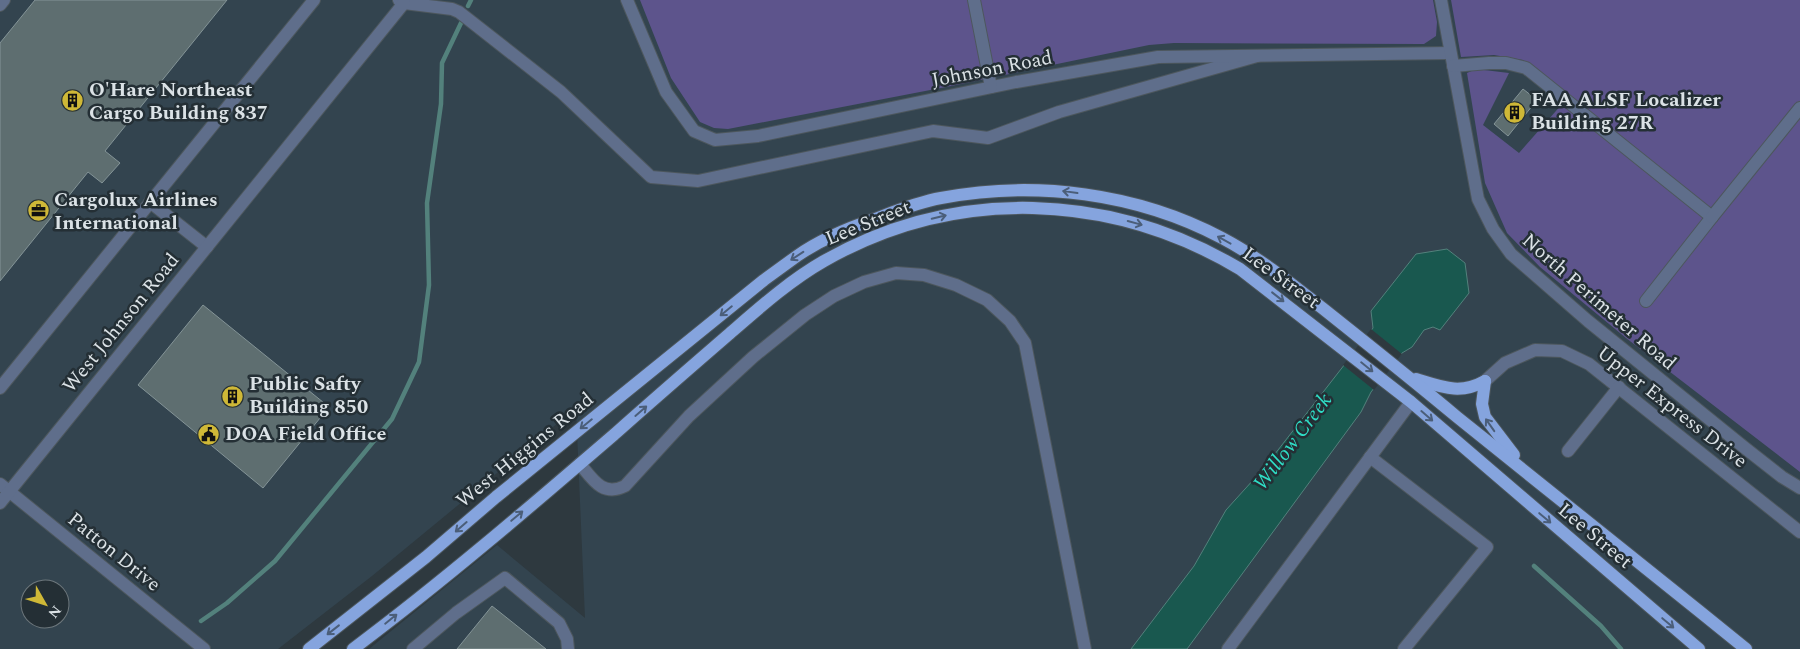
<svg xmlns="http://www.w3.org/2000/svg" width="1800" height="649" font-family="Spectral,serif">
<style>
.built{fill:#33444f;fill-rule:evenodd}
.green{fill:#5d548c}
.water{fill:#19584f;stroke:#53817c}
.pier{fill:#2e393f}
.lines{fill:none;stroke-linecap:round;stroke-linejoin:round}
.stream{stroke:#53817c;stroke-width:4.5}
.building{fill:#5e6e70;stroke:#849497}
.minor-casing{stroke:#4d575d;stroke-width:14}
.major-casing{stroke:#4d575d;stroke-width:14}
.minor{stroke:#5f6e8b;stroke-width:12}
.major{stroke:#85a4de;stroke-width:12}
.oneway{stroke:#4b5e79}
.labels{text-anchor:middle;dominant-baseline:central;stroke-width:5;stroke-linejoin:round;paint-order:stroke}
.street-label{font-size:20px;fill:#dbe2e6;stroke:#242f35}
.poi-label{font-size:20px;font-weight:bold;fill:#dbe2e6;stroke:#242f35;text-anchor:start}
.water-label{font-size:21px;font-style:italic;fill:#2fdec6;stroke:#242f35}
</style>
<rect width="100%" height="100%" fill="#2e393f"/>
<path class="built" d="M0 0H1800V649H369L497 545 585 618 576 408 372 576 278 649H0ZM30 589H60V619H30Z"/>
<g class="green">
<path d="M640 0H1433L1437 22 1436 36 1424 44 1174 43 1149 45 951 86 728 129 714 128 700 122 671 78Z"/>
<path d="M1451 0H1800V472L1626 338 1540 267 1507 233 1485 183 1467 73 1476 69 1509 73 1483 125 1519 153 1570 95 1523 60 1494 55 1461 57Z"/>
</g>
<path class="water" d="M1447 249 1465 263 1469 293 1440 330 1433 327 1424 330 1412 347 1402 353 1371 392 1361 412 1187 649H1131L1194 566 1226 510 1264 468 1373 328 1371 311 1416 254Z"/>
<path class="pier" d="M1371 329 1402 354 1374 390 1343 365Z"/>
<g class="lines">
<g class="stream">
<path d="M468 6 471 0"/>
<path d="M1534 566 1601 626 1621 649"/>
<path d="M201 621 227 603 275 561 392 419 419 362 429 285 427 203 441 104 442 63 461 23"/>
</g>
</g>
<g class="building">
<path d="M35 0H227L105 151 120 163 102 183 88 172 0 281V43Z"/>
<path d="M1523 89 1537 100 1508 136 1494 124Z"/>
<path d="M203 305 329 407 263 488 138 385Z"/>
<path d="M492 606 546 649H457Z"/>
</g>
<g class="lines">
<defs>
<g id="minor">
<path d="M399 0 404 3 452 9 459 12 561 92 651 177 698 181 933 131 988 138 1059 112 1257 56"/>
<path d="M627 0 666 92 694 131 715 140 758 136 1016 82 1158 57 1450 53"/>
<path d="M974 0 991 87"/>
<path d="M1441 0 1478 199 1493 229 1511 254 1588 321 1745 448 1782 477 1800 488"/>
<path d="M0 5 4 0"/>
<path d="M1453 66 1489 63H1506L1526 68 1712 217 1646 301"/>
<path d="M150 202 207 247"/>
<path d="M1712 217 1800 108"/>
<path d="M1485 381 1505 363 1535 350 1562 351 1589 364 1800 532"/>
<path d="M0 388 314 0"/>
<path d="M1568 451 1619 387"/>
<path d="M1370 457 1487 547 1404 649"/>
<path d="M580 464C593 480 603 497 625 486L689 416 753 357 805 315 834 296 864 282 896 273 924 275 956 285 987 300 1010 321 1025 343 1085 649"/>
<path d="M0 484 204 649"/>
<path d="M0 503 404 3"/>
<path d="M413 649 456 613 505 578 559 623 567 639 568 649"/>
<path d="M1228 649 1411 402"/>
</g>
<g id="major">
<path d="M1416 379C1442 387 1460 395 1485 381"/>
<path d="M1485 381 1482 404 1485 417 1514 455"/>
<path d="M309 649 426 557 496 497 764 280C775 272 786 264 797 256 820 240 848 228 875 219 896 211 918 202 941 198 1035 180 1137 193 1222 238 1260 258 1293 285 1326 311 1370 346 1414 381 1457 417 1553 494 1650 571 1746 649"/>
<path d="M353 649C444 581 531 506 617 432 654 399 691 367 728 335 758 309 789 281 824 261 955 186 1111 192 1240 269L1411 402 1699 649"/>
</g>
</defs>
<use href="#minor" class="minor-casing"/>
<use href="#major" class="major-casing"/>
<use href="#minor" class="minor"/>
<use href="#major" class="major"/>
</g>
<defs><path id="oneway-shaft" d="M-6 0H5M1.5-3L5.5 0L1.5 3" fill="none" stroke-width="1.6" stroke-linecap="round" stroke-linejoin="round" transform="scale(1.25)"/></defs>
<g class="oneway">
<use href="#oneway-shaft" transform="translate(1070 192) rotate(-172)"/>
<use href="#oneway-shaft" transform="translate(939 217) rotate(-14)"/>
<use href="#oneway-shaft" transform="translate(1135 223) rotate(15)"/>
<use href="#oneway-shaft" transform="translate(1224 240) rotate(-151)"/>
<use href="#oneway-shaft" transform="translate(797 256) rotate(147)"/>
<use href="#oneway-shaft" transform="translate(1278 297) rotate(38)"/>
<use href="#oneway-shaft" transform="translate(726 311) rotate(141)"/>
<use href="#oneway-shaft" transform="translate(1367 367) rotate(39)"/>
<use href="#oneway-shaft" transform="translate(641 411) rotate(-41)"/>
<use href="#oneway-shaft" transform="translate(1427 416) rotate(41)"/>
<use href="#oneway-shaft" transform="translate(586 424) rotate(141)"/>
<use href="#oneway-shaft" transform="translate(1490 425) rotate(-125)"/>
<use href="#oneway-shaft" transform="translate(517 516) rotate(-40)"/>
<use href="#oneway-shaft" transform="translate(1545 518) rotate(40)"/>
<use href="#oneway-shaft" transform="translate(461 527) rotate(139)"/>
<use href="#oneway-shaft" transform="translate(391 619) rotate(-39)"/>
<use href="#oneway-shaft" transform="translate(1668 623) rotate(40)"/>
<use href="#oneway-shaft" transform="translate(333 630) rotate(142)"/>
</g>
<defs>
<symbol id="building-disc" viewBox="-11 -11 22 22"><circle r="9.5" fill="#cfb837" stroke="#242f35"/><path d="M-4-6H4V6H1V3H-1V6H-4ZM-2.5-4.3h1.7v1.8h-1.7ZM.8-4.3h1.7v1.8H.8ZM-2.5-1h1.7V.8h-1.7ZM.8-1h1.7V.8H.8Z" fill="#111"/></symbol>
<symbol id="office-disc" viewBox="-11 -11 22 22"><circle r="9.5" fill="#cfb837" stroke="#242f35"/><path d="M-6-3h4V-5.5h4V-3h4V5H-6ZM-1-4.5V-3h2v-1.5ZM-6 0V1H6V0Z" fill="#111"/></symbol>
<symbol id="civic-disc" viewBox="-11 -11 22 22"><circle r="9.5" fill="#cfb837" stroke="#242f35"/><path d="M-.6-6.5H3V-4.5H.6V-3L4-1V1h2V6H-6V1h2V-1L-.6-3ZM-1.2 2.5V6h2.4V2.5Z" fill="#111"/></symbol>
</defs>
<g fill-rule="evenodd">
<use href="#building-disc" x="60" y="88" width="25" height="25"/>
<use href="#building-disc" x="1502" y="100" width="25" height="25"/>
<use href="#office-disc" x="26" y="198" width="25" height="25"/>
<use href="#building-disc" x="220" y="384" width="25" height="25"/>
<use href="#civic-disc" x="196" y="422" width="25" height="25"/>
</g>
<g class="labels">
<g class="street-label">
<text transform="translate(992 69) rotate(-11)">Johnson Road</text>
<text transform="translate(868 223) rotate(-22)">Lee Street</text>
<text transform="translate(1281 278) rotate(36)">Lee Street</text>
<text transform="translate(1599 302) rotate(41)">North Perimeter Road</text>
<text transform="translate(121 323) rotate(-51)">West Johnson Road</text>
<text transform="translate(1672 407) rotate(38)">Upper Express Drive</text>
<text transform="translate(525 450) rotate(-39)">West Higgins Road</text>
<text transform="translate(1595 536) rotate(40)">Lee Street</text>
<text transform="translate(114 552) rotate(39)">Patton Drive</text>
</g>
<g class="poi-label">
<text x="89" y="90">O'Hare Northeast<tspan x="89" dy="23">Cargo Building 837</tspan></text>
<text x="1531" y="100">FAA ALSF Localizer<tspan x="1531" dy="23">Building 27R</tspan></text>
<text x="54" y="200">Cargolux Airlines<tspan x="54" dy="23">International</tspan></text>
<text x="249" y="384">Public Safty<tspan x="249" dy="23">Building 850</tspan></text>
<text x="225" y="434">DOA Field Office</text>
</g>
<g class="water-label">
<text transform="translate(1293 442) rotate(-53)">Willow Creek</text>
</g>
</g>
<g transform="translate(45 604) rotate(129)"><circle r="24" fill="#242f35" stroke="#6d777c"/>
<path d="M0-4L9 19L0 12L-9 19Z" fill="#cfb837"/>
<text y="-8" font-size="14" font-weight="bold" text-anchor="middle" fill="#dbe2e6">N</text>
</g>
</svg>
